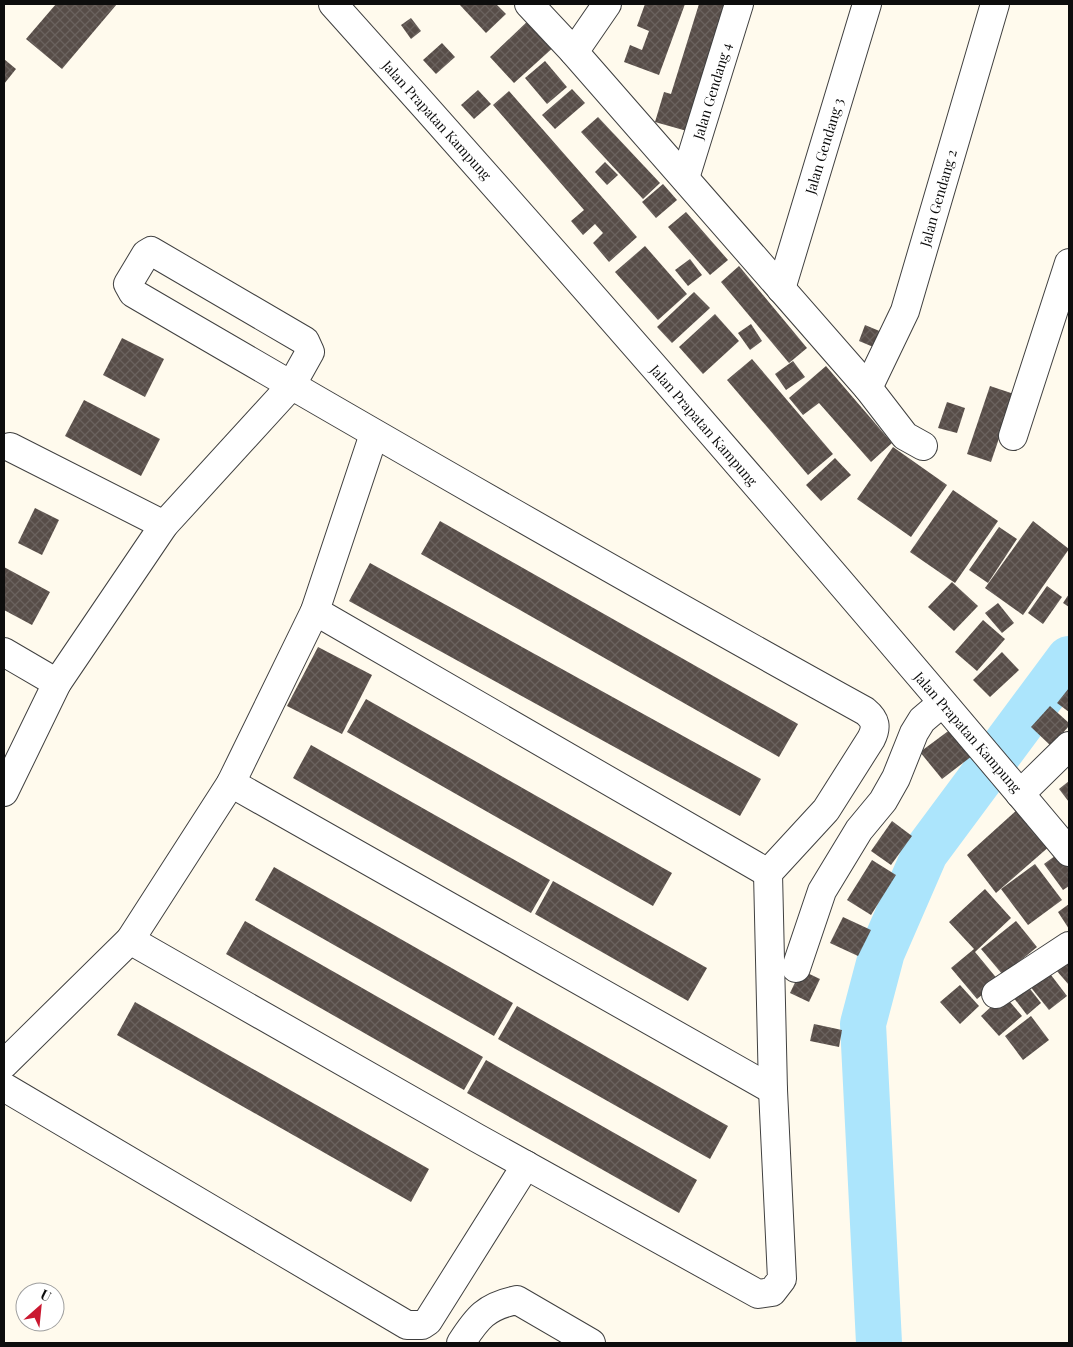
<svg xmlns="http://www.w3.org/2000/svg" width="1073" height="1347" font-family="'Playfair Display',serif">
<style>
.lines{fill:none;stroke-linecap:round;stroke-linejoin:round}
.river{stroke:#ace5fc;stroke-width:46}
.building{fill:url(#building-cross-hatch)}
.minor-casing{stroke:#404040;stroke-width:30}
.minor{stroke:#fff;stroke-width:28}
.labels{text-anchor:middle;dominant-baseline:central;stroke-width:5;stroke-linejoin:round;paint-order:stroke}
.street-label{font-size:14px;fill:#0d0d0d;stroke:#fff}
</style>
<defs>
<pattern id="building-cross-hatch" width="8" height="8" patternUnits="userSpaceOnUse" patternTransform="scale(1.25)"><rect width="8" height="8" fill="#574d48"/><path d="M0 0l8 8M0 8l8-8" fill="none" stroke="#6a625e"/></pattern>
</defs>
<rect width="100%" height="100%" fill="#fffaed"/>
<g class="lines">
<path class="river" d="M879 1343 863 1024 882 952 925 853 1069 659"/>
</g>
<g class="building">
<path d="M56 4H117L62 69 26 39Z"/>
<path d="M459 4H496L506 14 486 33Z"/>
<path d="M645 4H685L659 75 624 62 630 45 642 50 649 31 637 26Z"/>
<path d="M699 4H725L694 133 655 122 664 92 671 94Z"/>
<path d="M411 18 421 31 411 39 401 25Z"/>
<path d="M531 18 556 45 514 83 490 57Z"/>
<path d="M442 43 455 57 436 74 423 60Z"/>
<path d="M4 59 16 69 4 84Z"/>
<path d="M545 61 567 87 547 104 525 78Z"/>
<path d="M572 89 585 103 555 129 542 115Z"/>
<path d="M478 90 491 104 474 119 461 105Z"/>
<path d="M509 91 637 237 609 262 593 243 603 233 595 224 583 235 571 221 584 210 493 105Z"/>
<path d="M598 117 660 183 643 199 581 132Z"/>
<path d="M605 162 618 175 607 185 595 172Z"/>
<path d="M663 184 677 200 656 218 642 202Z"/>
<path d="M686 212 728 260 710 275 668 227Z"/>
<path d="M645 246 687 294 658 320 615 272Z"/>
<path d="M690 259 702 275 688 286 675 270Z"/>
<path d="M739 266 807 348 789 363 721 282Z"/>
<path d="M694 292 710 308 672 343 657 327Z"/>
<path d="M715 314 739 341 703 374 679 347Z"/>
<path d="M751 324 762 341 750 350 738 333Z"/>
<path d="M865 325 889 335 883 351 859 341Z"/>
<path d="M122 338 164 359 145 397 103 375Z"/>
<path d="M752 359 833 454 808 475 727 380Z"/>
<path d="M793 361 805 377 786 390 775 374Z"/>
<path d="M826 366 892 443 871 462 819 403 803 415 789 398Z"/>
<path d="M990 386 1014 394 991 462 967 454Z"/>
<path d="M84 400 160 439 141 476 65 436Z"/>
<path d="M947 402 965 408 957 433 938 428Z"/>
<path d="M893 447 947 485 911 537 857 499Z"/>
<path d="M835 458 851 475 821 501 806 485Z"/>
<path d="M953 490 998 521 955 583 910 552Z"/>
<path d="M35 508 59 520 42 555 18 543Z"/>
<path d="M440 521 798 724 779 757 421 554Z"/>
<path d="M1033 521 1069 549 1023 615 985 588Z"/>
<path d="M999 527 1017 539 988 583 969 570Z"/>
<path d="M370 563 761 779 740 816 349 601Z"/>
<path d="M4 567 50 592 32 625 4 610Z"/>
<path d="M952 582 978 606 954 631 928 607Z"/>
<path d="M1047 586 1062 597 1043 624 1028 613Z"/>
<path d="M1069 594V607L1063 603Z"/>
<path d="M998 603 1014 623 1002 633 985 613Z"/>
<path d="M983 620 1005 639 977 671 955 652Z"/>
<path d="M318 647 372 675 342 734 287 706Z"/>
<path d="M1002 652 1019 670 990 697 973 680Z"/>
<path d="M1069 688V712L1057 703Z"/>
<path d="M366 699 672 873 653 906 347 732Z"/>
<path d="M1050 706 1069 723V726L1051 746 1031 727Z"/>
<path d="M951 729 972 756 942 779 920 752Z"/>
<path d="M311 745 550 880 531 913 293 778Z"/>
<path d="M1069 781V802L1059 789Z"/>
<path d="M1019 808 1051 845 996 893 967 855Z"/>
<path d="M892 821 912 836 891 865 871 851Z"/>
<path d="M1059 853 1069 868V886L1063 890 1044 864Z"/>
<path d="M872 860 896 875 871 915 847 900Z"/>
<path d="M1035 864 1062 900 1028 925 1001 889Z"/>
<path d="M274 867 513 1003 494 1036 255 900Z"/>
<path d="M553 881 707 968 688 1001 535 914Z"/>
<path d="M985 889 1011 918 975 952 999 981 977 999 951 968 974 949 949 922Z"/>
<path d="M1069 904V929L1058 912Z"/>
<path d="M843 917 871 930 858 956 830 943Z"/>
<path d="M245 921 483 1057 464 1090 226 954Z"/>
<path d="M1016 921 1037 947 1003 975 981 949Z"/>
<path d="M1069 958V985L1056 970Z"/>
<path d="M801 970 820 979 809 1002 790 993Z"/>
<path d="M1048 971 1067 996 1049 1010 1029 985Z"/>
<path d="M960 985 979 1006 960 1024 940 1002Z"/>
<path d="M1027 985 1041 1003 1027 1015 1013 997Z"/>
<path d="M1004 995 1022 1016 999 1036 981 1016Z"/>
<path d="M135 1002 429 1169 411 1202 117 1035Z"/>
<path d="M517 1006 728 1126 710 1159 498 1039Z"/>
<path d="M1031 1016 1049 1040 1023 1060 1005 1036Z"/>
<path d="M814 1024 842 1030 839 1047 810 1041Z"/>
<path d="M486 1060 697 1180 679 1213 467 1093Z"/>
</g>
<g class="lines">
<defs>
<g id="minor">
<path d="M333 4C583 282 828 565 1069 852"/>
<path d="M529 4 574 52 607 4"/>
<path d="M574 52 868 388 905 436 923 446"/>
<path d="M685 178 739 4"/>
<path d="M781 289 867 4"/>
<path d="M868 388 905 311 995 4"/>
<path d="M1013 436 1069 263"/>
<path d="M10 447 164 525"/>
<path d="M315 611 768 873"/>
<path d="M4 652 57 683"/>
<path d="M231 783 773 1090"/>
<path d="M4 792 57 683 164 525 291 386 310 352 305 341 151 251 146 254 128 284 133 293C376 435 619 575 865 711 876 720 877 727 871 739L826 810 768 873 773 1090 782 1279 772 1292 758 1294 477 1138 130 940"/>
<path d="M1020 794 1069 746"/>
<path d="M796 968 822 891 859 830 883 801 896 778 914 733 922 720 942 703"/>
<path d="M996 994 1069 946"/>
<path d="M4 1064 130 940 231 783 315 611 374 434"/>
<path d="M4 1087 407 1325H422L428 1321 526 1165"/>
<path d="M461 1343C477 1318 486 1306 517 1300L591 1343"/>
</g>
</defs>
<use href="#minor" class="minor-casing"/>
<use href="#minor" class="minor"/>
</g>
<g class="labels">
<g class="street-label">
<text transform="translate(712 91) rotate(-73)">Jalan Gendang 4</text>
<text transform="translate(437 120) rotate(48)">Jalan Prapatan Kampung</text>
<text transform="translate(824 146) rotate(-73)">Jalan Gendang 3</text>
<text transform="translate(938 198) rotate(-74)">Jalan Gendang 2</text>
<text transform="translate(704 425) rotate(49)">Jalan Prapatan Kampung</text>
<text transform="translate(968 732) rotate(49)">Jalan Prapatan Kampung</text>
</g>
</g>
<rect width="1073" height="1347" fill="none" stroke="#0d0d0d" stroke-width="10"/>
<g transform="translate(40 1307) rotate(27)"><circle r="24" fill="#ffffff" stroke="#9e9e9e"/>
<path d="M0-4L9 19L0 12L-9 19Z" fill="#ca1830"/>
<text y="-8" font-size="14" font-weight="bold" text-anchor="middle" fill="#0d0d0d">U</text>
</g>
</svg>
